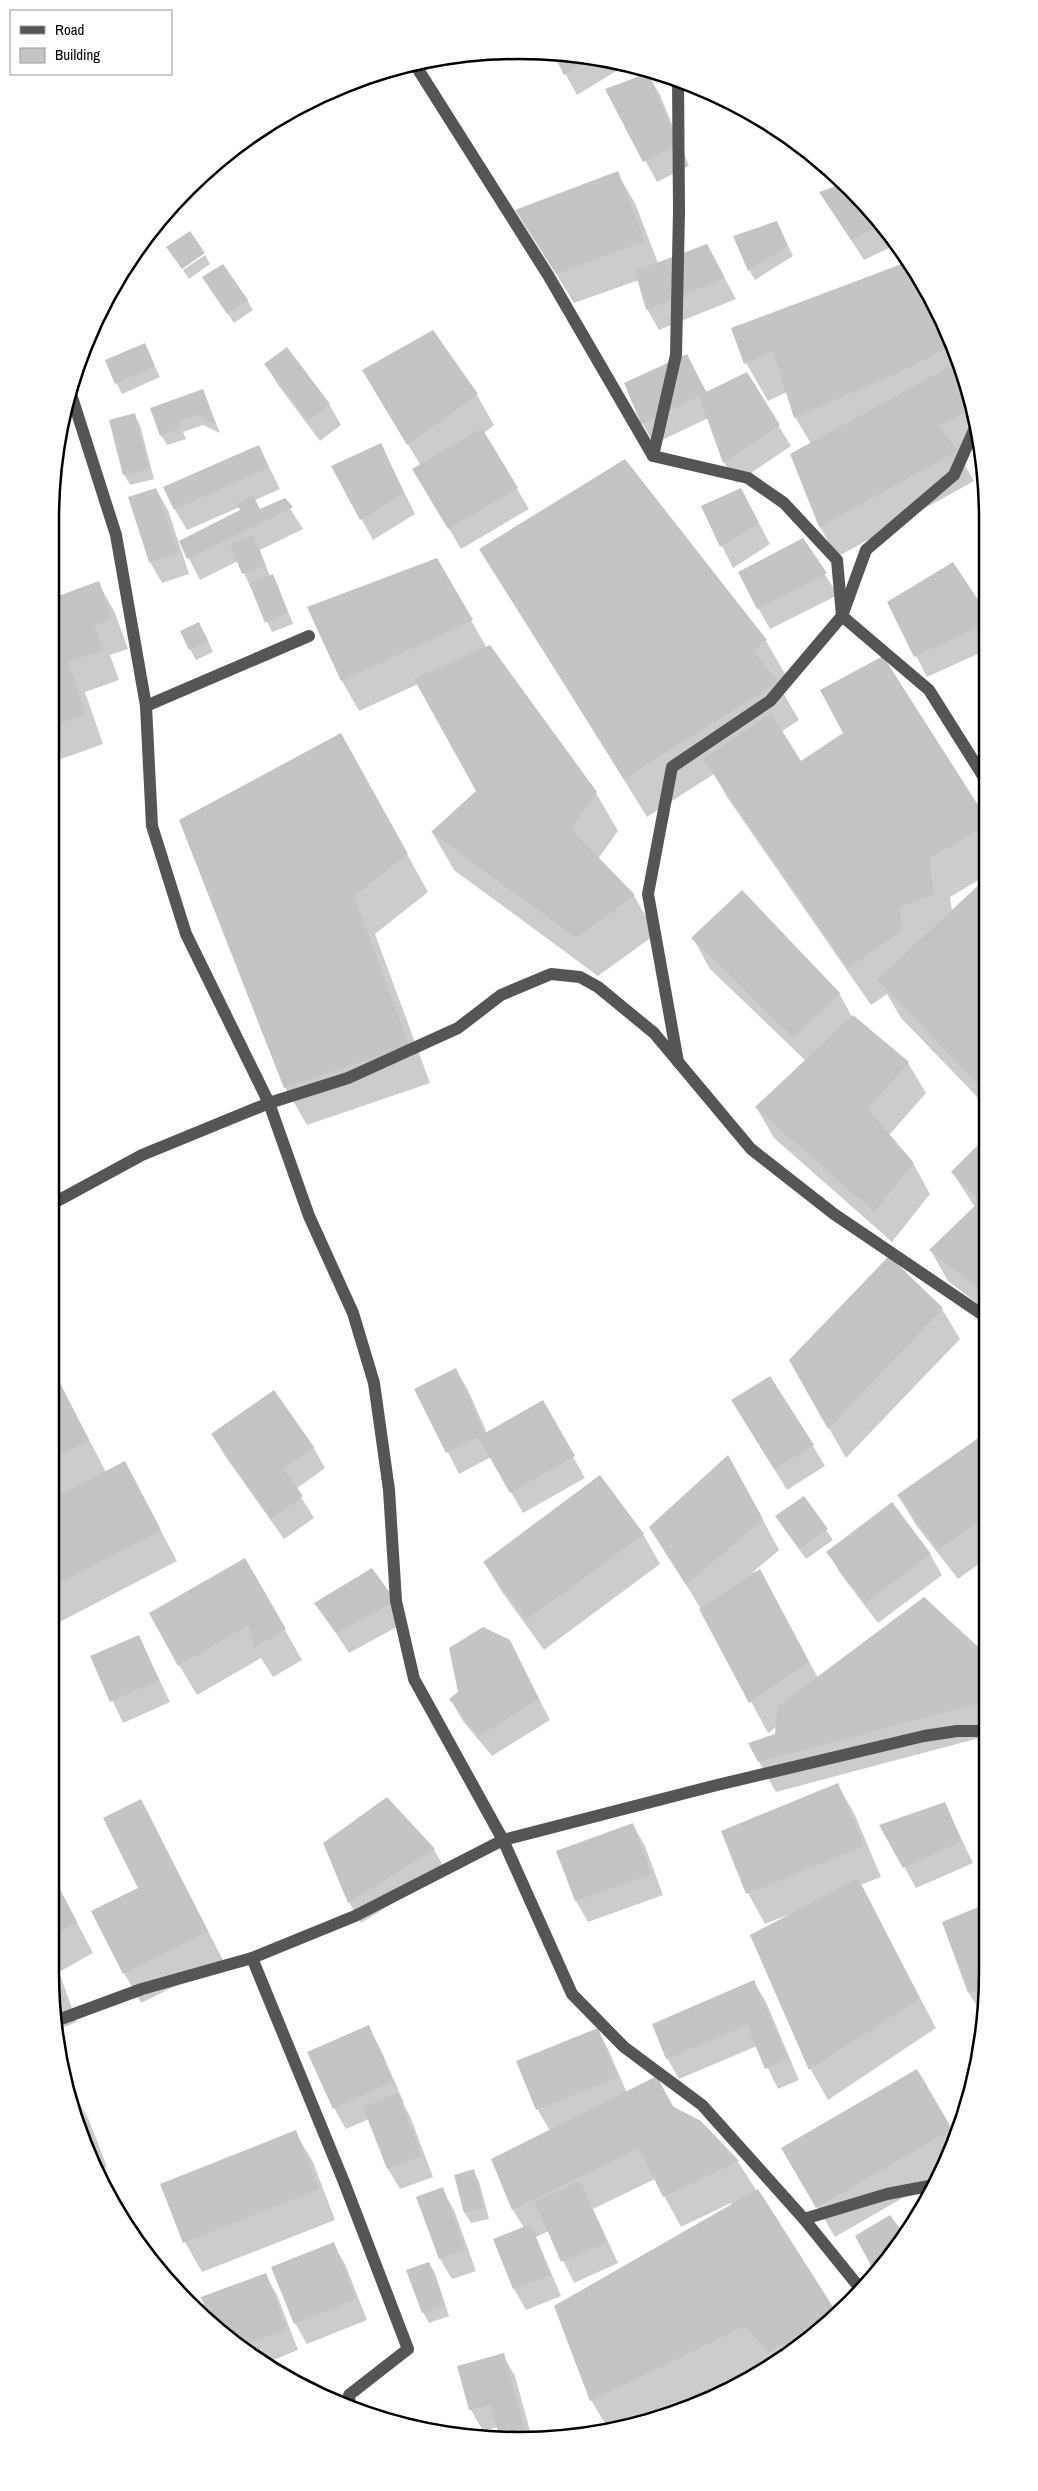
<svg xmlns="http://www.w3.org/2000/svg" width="1038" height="2491" font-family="'Archivo Narrow',sans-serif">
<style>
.shadow{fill:#0003}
.building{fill:#c4c4c4}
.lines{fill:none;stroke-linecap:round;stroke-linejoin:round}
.minor{stroke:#555;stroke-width:12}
.rim{fill:none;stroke:#000;stroke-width:2.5}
</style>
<rect width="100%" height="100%" fill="#fff"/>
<g class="shadow">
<path d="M554 53 580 54 613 62 618 70 577 95Z"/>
<path d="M648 74 660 95 689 166 657 182 607 90Z"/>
<path d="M617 173 635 203 658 263 707 245 736 299 659 330 647 309 639 280 574 303 517 210Z"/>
<path d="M843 185 872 210 895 245 864 260 821 193Z"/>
<path d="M777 222 793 256 755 280 749 270Z"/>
<path d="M205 255 210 264 189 279 183 270Z"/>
<path d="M210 288 247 300 253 310 234 323Z"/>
<path d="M940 312 980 444 958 454 974 481 837 557 820 527 792 455 811 444 795 417 787 392 768 401 746 363 733 329Z"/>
<path d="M432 331 477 395 494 425 484 433 529 509 461 549 414 469 421 466 381 400Z"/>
<path d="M144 344 160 377 122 394 106 361Z"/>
<path d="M686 355 707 393 778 425 791 446 736 483 724 462 708 418 654 444 642 423 625 384Z"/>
<path d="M266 364 329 404 341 425 320 441 278 385Z"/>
<path d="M203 391 220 433 203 425 183 432 186 439 167 445 161 435Z"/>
<path d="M134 415 140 425 154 479 130 485 124 474Z"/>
<path d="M381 445 415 514 373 540 333 467Z"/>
<path d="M259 447 280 489 255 500 261 511 284 499 303 529 260 550 270 576H273L278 586 293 624 272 632 238 561 200 580 180 541 242 511 240 507 187 530 175 510Z"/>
<path d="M625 461 766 641 788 679 779 686 799 720 781 732 801 763 985 819V876L950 897 952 911 985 881 986 1106 901 1018 887 994 871 1005 727 797 714 774 647 817 481 550Z"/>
<path d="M156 489 168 510 189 574 162 583 150 562 129 498Z"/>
<path d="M702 506 752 510 770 544 733 568Z"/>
<path d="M802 539 838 595 770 629 758 608Z"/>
<path d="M436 560 487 648 596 793 618 831 598 859 634 896 656 934 598 976 454 870 432 832 477 791 418 684 359 711 342 681 309 608Z"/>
<path d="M953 563 984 611V651L927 677 888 602Z"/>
<path d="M98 582 115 613 128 649 110 655 119 680 85 692 103 744 50 763V639L60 635 50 606V600Z"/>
<path d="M205 634 213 652 196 660 190 649Z"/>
<path d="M362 773 428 892 375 934 430 1083 307 1125 285 1087Z"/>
<path d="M693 938 839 993 852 1017 908 1063 926 1093 889 1135 913 1163 930 1194 892 1242 774 1138 756 1107 806 1061 710 969Z"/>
<path d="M986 1138V1310L948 1281 931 1251 975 1207 952 1172Z"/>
<path d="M889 1258 942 1309 960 1339 846 1458 790 1360Z"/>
<path d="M456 1370 468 1390 487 1433 542 1402 585 1478 523 1513 491 1457 459 1474 416 1389Z"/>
<path d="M54 1373 106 1472 124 1462 177 1561 50 1627V1501L56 1498 55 1496 50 1498V1375Z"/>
<path d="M745 1421 813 1446 825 1466 787 1490Z"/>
<path d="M987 1433V1558L958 1579 916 1525 898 1495Z"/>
<path d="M213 1435 313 1447 325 1468 296 1489 314 1518 284 1539 225 1456Z"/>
<path d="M745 1487 779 1550 752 1573 760 1570 818 1678 924 1599 987 1656V1736L776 1792 749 1744 776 1735 777 1726 768 1733 701 1609 651 1528Z"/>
<path d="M804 1497 833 1540 806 1559 783 1526Z"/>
<path d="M643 1534 660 1564 544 1650 502 1592 484 1562Z"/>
<path d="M828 1552 930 1554 942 1575 878 1623 840 1573Z"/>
<path d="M245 1560 302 1660 273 1677 261 1658 197 1695 179 1665Z"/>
<path d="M371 1569 406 1622 349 1653 316 1603Z"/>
<path d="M139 1637 170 1702 123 1723 92 1657Z"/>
<path d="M509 1641 550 1720 492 1756 463 1721 451 1700Z"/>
<path d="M838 1785 855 1815 881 1877 860 1885 936 2028 828 2100 811 2070 751 1936 790 1915V1914L765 1924 748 1893Z"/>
<path d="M386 1799 434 1850 446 1870 361 1923 349 1902Z"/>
<path d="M141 1801 224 1962 141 2003 124 1973 140 1888Z"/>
<path d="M944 1803 973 1863 916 1888 881 1825Z"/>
<path d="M633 1825 645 1846 663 1895 588 1922 576 1901 558 1852Z"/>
<path d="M50 1871 93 1953 59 1972 77 2022 59 2029 50 1972Z"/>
<path d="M988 1972 981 2013 969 1993Z"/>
<path d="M754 1982 766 2002 799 2080 778 2089 757 2046 679 2079 667 2058 653 2025Z"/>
<path d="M368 2027 380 2048 404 2103H403L410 2116 433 2177 400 2189 388 2169 369 2119 346 2129 334 2108Z"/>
<path d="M597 2030 609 2051 627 2093 657 2078 675 2109 700 2122 738 2162 834 2311 779 2362 771 2367 768 2363 653 2419 610 2432 591 2400 555 2306 732 2205 731 2203 681 2227 655 2179 593 2209 618 2263 574 2283 549 2231 536 2237 561 2296 526 2310 514 2289 495 2240 524 2228 513 2210 493 2160 550 2131 538 2110 518 2061Z"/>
<path d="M916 2071 956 2137 932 2181 835 2237 782 2148Z"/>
<path d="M77 2099 89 2120 107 2167 97 2171 75 2123 71 2101Z"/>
<path d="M295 2132 313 2162 335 2220 202 2272 185 2242Z"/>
<path d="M473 2171 479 2181 489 2219 471 2223 465 2213 456 2176Z"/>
<path d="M442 2189 454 2210 476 2271 452 2279 440 2259Z"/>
<path d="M903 2235 891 2258 876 2271 857 2236Z"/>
<path d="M333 2244 345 2264 367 2320 307 2344 295 2323Z"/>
<path d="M429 2263 435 2273 449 2316 429 2323 423 2312Z"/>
<path d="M265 2274 277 2295 298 2350 266 2363 210 2317 203 2298Z"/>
<path d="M503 2355 515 2376 531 2435 500 2436 498 2427 483 2431 471 2410 459 2367Z"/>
</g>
<g class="building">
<path d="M553 53 580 54 593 57 564 75Z"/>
<path d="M648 73 678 145 643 162 605 89Z"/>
<path d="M618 171 645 241 556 274 515 210Z"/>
<path d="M842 184 872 210 882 225 851 240 819 192Z"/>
<path d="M777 221 788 246 748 271 733 236Z"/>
<path d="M190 231 205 253 182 269 166 247Z"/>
<path d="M707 244 725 278 646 310 635 271Z"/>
<path d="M907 262 940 312 950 347 906 369 794 418 773 351 744 364 731 328Z"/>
<path d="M223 264 248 300 227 314 202 277Z"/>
<path d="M433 330 478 394 407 445 362 370Z"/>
<path d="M145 343 155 366 115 384 105 360Z"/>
<path d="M287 347 330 404 308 421 264 364Z"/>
<path d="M687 354 706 392 747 372 780 425 723 463 699 396 641 424 624 383Z"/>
<path d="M951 366 964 393 970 411 939 425 958 451 819 527 790 454Z"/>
<path d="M203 389 216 424 197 415 178 422 181 428 160 436 150 408Z"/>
<path d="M135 413 149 469 123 475 109 420Z"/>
<path d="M482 428 518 488 448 529 412 469Z"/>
<path d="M381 443 404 493 360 520 331 466Z"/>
<path d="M259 445 269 467 174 510 163 487Z"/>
<path d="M625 459 767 640 753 650 778 682 624 779 479 549Z"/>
<path d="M156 488 178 553 149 562 128 497Z"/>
<path d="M741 488 759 523 720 547 701 506Z"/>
<path d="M253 495 260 509 285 498 293 507 187 559 179 541 240 510 237 503Z"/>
<path d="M253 535 265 566 242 574 230 544Z"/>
<path d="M803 538 827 573 757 609 738 572Z"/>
<path d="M437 558 473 620 341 681 307 607Z"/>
<path d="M953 562 984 609V624L914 657 887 602Z"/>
<path d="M273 574 288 613 265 623 249 583Z"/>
<path d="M99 581 112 618 94 625 103 650 68 662 86 714 50 727V637L59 634 50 610V599Z"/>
<path d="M199 622 208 641 189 650 180 631Z"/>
<path d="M490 645 597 792 571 829 635 895 576 938 431 832 476 791 414 679Z"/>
<path d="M883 656 985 816V825L929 859 934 894 900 907 902 931 848 968 703 759 771 713 801 761 843 733 820 690Z"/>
<path d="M341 733 408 854 354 896 409 1045 284 1088 179 820Z"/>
<path d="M985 879 986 1092 877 980Z"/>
<path d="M742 890 840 993 794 1038 691 938Z"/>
<path d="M853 1015 909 1062 868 1109 914 1163 874 1212 755 1107Z"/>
<path d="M986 1137V1294L929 1250 980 1201 951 1172Z"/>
<path d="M889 1256 943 1308 828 1429 789 1360Z"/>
<path d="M456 1368 485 1433 543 1400 575 1456 510 1493 478 1437 446 1453 414 1389Z"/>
<path d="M54 1371 89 1440 50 1460V1373Z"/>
<path d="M770 1376 814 1445 774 1469 731 1400Z"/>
<path d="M274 1390 314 1447 283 1468 303 1496 271 1519 211 1434Z"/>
<path d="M987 1432V1515L939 1550 897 1495Z"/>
<path d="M728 1455 763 1519 686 1585 649 1527Z"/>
<path d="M125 1461 161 1530 50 1588V1500Z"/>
<path d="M600 1475 644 1534 526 1620 483 1562Z"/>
<path d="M804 1496 828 1529 799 1549 775 1516Z"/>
<path d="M892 1502 931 1554 865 1603 826 1552Z"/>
<path d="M245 1558 286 1629 254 1648 249 1625 178 1666 149 1613Z"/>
<path d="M372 1568 396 1601 336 1633 314 1603Z"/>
<path d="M760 1569 809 1662 749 1703 699 1609Z"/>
<path d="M924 1597 987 1655V1701L758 1762 748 1743 775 1734 777 1707Z"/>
<path d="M483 1627 510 1640 539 1699 479 1736 449 1699 458 1692 449 1648Z"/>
<path d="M139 1635 159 1680 110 1702 90 1656Z"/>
<path d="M838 1783 864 1846 746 1894 721 1831Z"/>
<path d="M387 1797 435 1849 348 1903 323 1843Z"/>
<path d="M141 1799 208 1931 123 1974 91 1911 138 1888 103 1818Z"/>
<path d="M945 1802 962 1841 903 1868 879 1825Z"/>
<path d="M633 1823 652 1874 575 1901 556 1851Z"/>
<path d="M50 1870 77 1922 50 1937Z"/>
<path d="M858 1878 920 1998 809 2070 750 1935Z"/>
<path d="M988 1903V1972L986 1985 968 1993 942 1922Z"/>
<path d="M50 1956 66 2001 55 2005 50 1972Z"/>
<path d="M754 1980 788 2059 765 2069 747 2025 666 2059 652 2024Z"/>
<path d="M369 2025 393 2081 333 2109 307 2052Z"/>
<path d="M598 2028 618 2077 536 2110 516 2061Z"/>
<path d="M917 2069 952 2129 816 2208 781 2148Z"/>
<path d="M657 2076 672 2106 701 2121 739 2161 663 2197 639 2148 512 2210 491 2159Z"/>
<path d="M398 2093 422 2156 387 2169 363 2107Z"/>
<path d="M77 2098 96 2146 87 2150 75 2123 71 2100Z"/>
<path d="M296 2130 319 2189 183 2243 160 2184Z"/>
<path d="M474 2169 484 2208 464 2213 454 2175Z"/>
<path d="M580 2181 607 2242 561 2262 535 2202Z"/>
<path d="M443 2187 465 2249 439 2259 416 2197Z"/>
<path d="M758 2189 835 2310 821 2323 768 2353 745 2326 590 2401 554 2306Z"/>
<path d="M890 2215 904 2234 893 2254 873 2269 855 2236Z"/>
<path d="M531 2224 550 2275 513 2289 493 2239Z"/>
<path d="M334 2242 356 2299 294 2324 271 2267Z"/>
<path d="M429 2262 445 2305 422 2313 406 2270Z"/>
<path d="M266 2273 287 2329 244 2345 208 2315 201 2297Z"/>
<path d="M504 2353 526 2435 499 2436 491 2405 469 2410 457 2366Z"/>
</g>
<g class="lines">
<g class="minor">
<path d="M414 63 548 275 653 456"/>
<path d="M71 394 116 535 146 706 152 826 186 934 269 1103 309 1216 353 1313 374 1383 389 1490 396 1601 414 1679 503 1840 572 1994 624 2047 702 2105 804 2219 859 2287"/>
<path d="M975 428 954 475 866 550 842 616 929 690 985 779"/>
<path d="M146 706 309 636"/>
<path d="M678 1062 648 894 672 767 770 701 842 616 837 560 784 503 748 478 653 456 676 355 679 211 678 79"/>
<path d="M50 1205 142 1155 269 1103 348 1078 458 1028 501 995 551 974 580 977 598 987 654 1033 751 1149 834 1214 986 1317"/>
<path d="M252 1958 344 2182 408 2349 349 2395 350 2408"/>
<path d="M58 2020 142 1989 252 1958 355 1916 503 1840 713 1786 924 1736 957 1731H987"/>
<path d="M804 2219 887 2194 929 2186"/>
</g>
</g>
<path d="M0 0H1038V2491H0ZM519 59H519A460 460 0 0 1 979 519V1972A460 460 0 0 1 519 2432H519A460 460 0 0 1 59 1972V519A460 460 0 0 1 519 59Z" fill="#fff" fill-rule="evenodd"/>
<path class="rim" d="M519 59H519A460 460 0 0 1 979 519V1972A460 460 0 0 1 519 2432H519A460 460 0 0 1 59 1972V519A460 460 0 0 1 519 59Z"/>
<rect x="10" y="10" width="162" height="65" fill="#ffffff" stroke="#999999"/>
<rect x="20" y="26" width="25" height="8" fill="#555555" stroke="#999999"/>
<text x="55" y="35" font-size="15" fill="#000000">Road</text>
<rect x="20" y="48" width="25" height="15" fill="#c4c4c4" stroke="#999999"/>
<text x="55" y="60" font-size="15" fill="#000000">Building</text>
</svg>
